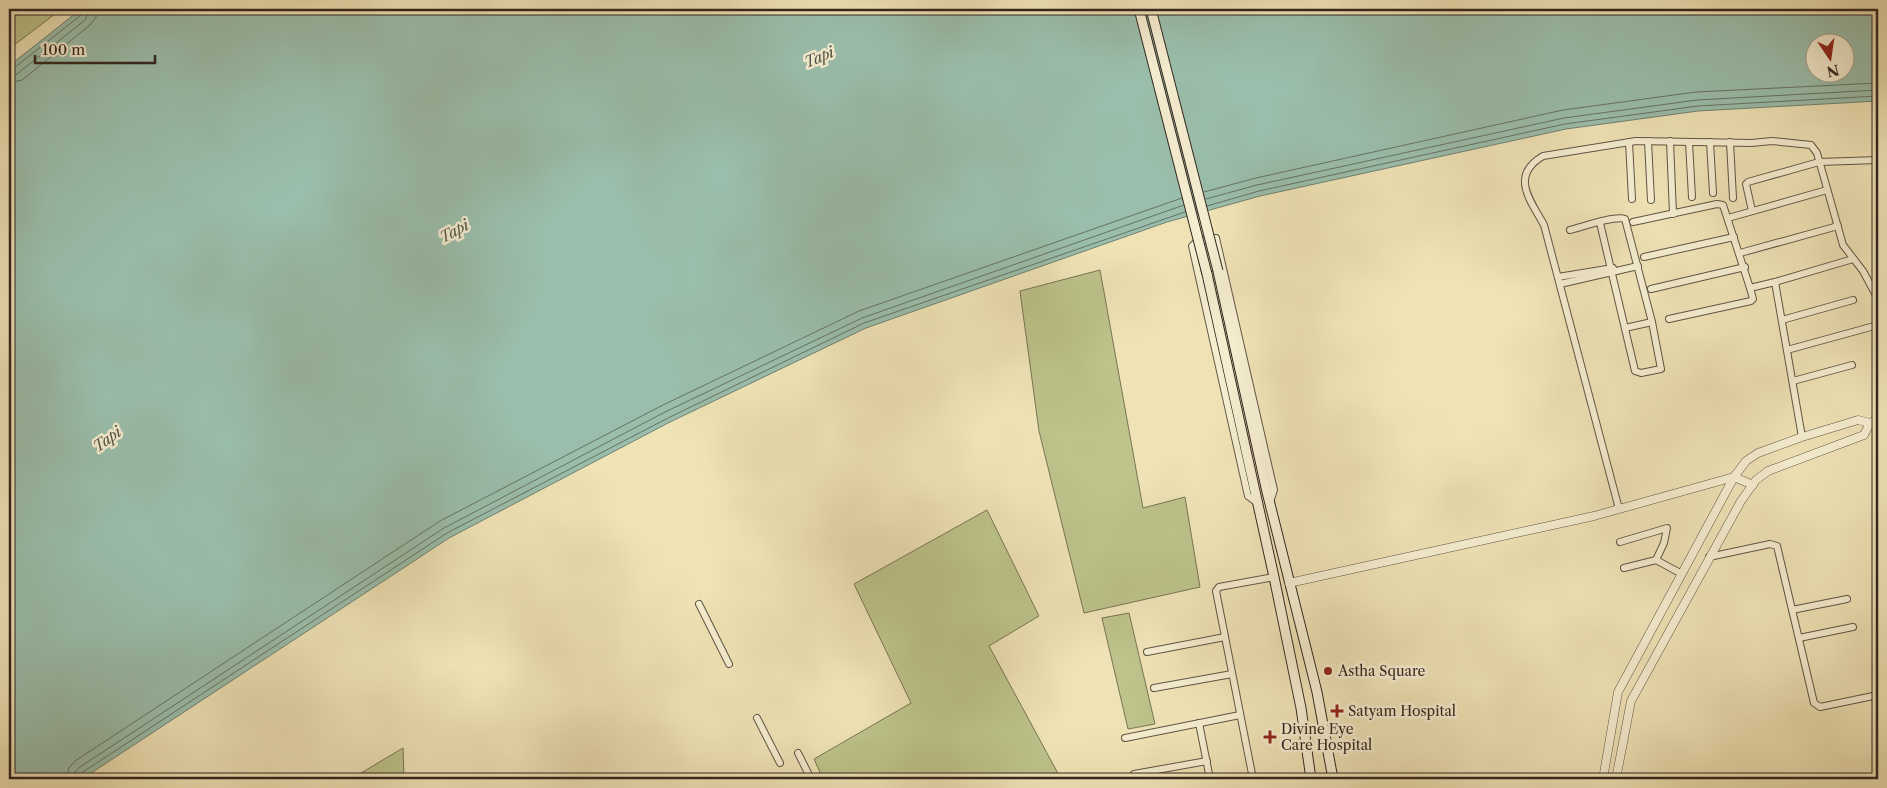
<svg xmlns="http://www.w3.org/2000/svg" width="1887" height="788" font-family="'Libre Caslon Text',serif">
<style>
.green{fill:#bdc38b;stroke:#787455}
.water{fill:#9abeab;stroke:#708173;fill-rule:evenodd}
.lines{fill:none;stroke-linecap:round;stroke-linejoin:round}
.shore{stroke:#667265;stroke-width:1}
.minor-casing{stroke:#615545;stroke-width:8}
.tertiary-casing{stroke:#615545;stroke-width:9}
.secondary-casing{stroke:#32261f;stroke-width:11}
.minor{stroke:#f5edd0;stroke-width:6}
.tertiary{stroke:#f5edd0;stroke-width:8}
.secondary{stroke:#f5edd0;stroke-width:9}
.secondary-bridge-casing{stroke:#32261f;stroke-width:11;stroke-linecap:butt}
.secondary-bridge{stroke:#f5edd0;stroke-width:9}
.poi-dot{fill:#8f2418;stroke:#f5edd0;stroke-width:2}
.labels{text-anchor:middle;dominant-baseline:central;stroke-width:5;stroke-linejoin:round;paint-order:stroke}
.poi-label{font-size:14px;fill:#32261f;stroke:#f5edd0;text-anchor:start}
.water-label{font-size:15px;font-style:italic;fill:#515449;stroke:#f5edd0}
</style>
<rect width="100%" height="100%" fill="#efe3b6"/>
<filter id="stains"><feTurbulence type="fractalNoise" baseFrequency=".004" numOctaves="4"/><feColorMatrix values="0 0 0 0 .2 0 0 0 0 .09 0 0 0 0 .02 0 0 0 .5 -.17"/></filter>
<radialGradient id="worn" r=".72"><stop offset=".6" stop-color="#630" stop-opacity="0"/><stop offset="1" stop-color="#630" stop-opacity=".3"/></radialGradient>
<g class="green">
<path d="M25 9H51L55 14 9 49V21Z"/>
<path d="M1100 270 1143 508 1185 497 1200 587 1084 613 1039 431 1020 291Z"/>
<path d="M987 510 1039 616 989 646 1061 779H823L814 759 911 703 854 584Z"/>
<path d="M1129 613 1155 724 1128 729 1102 618Z"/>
<path d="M403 748 404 779H351Z"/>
</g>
<path class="water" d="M81 9H1878V101L1698 111 1566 129 1260 196 1167 222 866 328 670 422 449 538 82 779H9V66ZM1814 42H1844V72H1814Z"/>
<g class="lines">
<g class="shore">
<path d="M9 69 14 68 81 15 83 9"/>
<path d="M9 76 17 74 85 20 89 9"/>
<path d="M9 83 22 80 90 25 96 17 97 9"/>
<path d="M1204 192 1256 178 1563 110 1696 92 1878 83"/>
<path d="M1206 199 1257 185 1564 118 1697 100 1878 90"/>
<path d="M1207 206 1259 191 1565 124 1698 106 1878 96"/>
<path d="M66 779 69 768 75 761 440 521 661 406 859 311 1182 198"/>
<path d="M74 779 75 772 80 767 444 528 665 412 862 318 1184 205"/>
<path d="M80 779 83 772 447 533 668 418 864 323 1185 212"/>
</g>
<defs>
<g id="minor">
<path d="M1648 141 1651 200"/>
<path d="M1670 141 1673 214"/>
<path d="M1629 142 1632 199"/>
<path d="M1689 142 1692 197"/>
<path d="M1710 142 1713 193"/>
<path d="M1730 142 1733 198"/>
<path d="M1752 211 1746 184 1748 182 1819 162 1878 160"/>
<path d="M1728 218 1827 190"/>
<path d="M1633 222 1717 204 1723 205 1750 288 1775 282"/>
<path d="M1570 230C1582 227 1615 215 1625 219L1652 322 1661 369 1641 373 1635 371 1600 223"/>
<path d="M1740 253 1838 226"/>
<path d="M1644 257 1734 237"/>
<path d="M1558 277 1613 268"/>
<path d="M1560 284 1638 266"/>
<path d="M1651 289 1745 267"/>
<path d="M1669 319 1751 301 1753 299 1750 288"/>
<path d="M1782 320 1853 300"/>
<path d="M1625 328 1652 322"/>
<path d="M1787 350 1878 325"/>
<path d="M1793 381 1852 365"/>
<path d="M1802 437 1775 282 1853 259"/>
<path d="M1259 504 1248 496 1192 246 1195 243 1216 238 1274 490 1270 502"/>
<path d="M1619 509 1544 225C1531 201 1509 176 1543 156L1636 141 1751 143 1772 141 1811 145 1817 153 1843 245 1863 271 1878 299"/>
<path d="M1620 542 1667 528 1664 543 1656 560 1682 574"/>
<path d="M1709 557 1770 544 1777 546 1814 703 1820 707 1878 695"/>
<path d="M1624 568 1656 560"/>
<path d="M699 604 729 664"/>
<path d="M1792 610 1847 599"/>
<path d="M1799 638 1853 627"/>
<path d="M1147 652 1225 637"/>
<path d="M1154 688 1232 674"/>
<path d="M757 718 780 763"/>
<path d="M1199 723 1210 779"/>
<path d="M1125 738 1240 715"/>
<path d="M798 753 811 779"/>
<path d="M1134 774 1207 761"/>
<path d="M1253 779 1216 591 1219 587 1274 577"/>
</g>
<g id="tertiary">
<path d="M1289 583 1594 516 1734 477 1753 485"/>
<path d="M1603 779 1618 692 1734 477 1746 461 1758 453 1802 437 1858 420 1870 423"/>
<path d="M1616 779 1631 701 1741 501 1756 480 1768 471 1864 435 1870 423 1878 419"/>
</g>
<g id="secondary">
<path d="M1218 271 1267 492 1317 692 1333 779"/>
<path d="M1207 274 1274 577 1301 708 1311 779"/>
</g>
</defs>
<use href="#minor" class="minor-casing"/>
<use href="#tertiary" class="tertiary-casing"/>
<use href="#secondary" class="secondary-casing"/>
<use href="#minor" class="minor"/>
<use href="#tertiary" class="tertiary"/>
<use href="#secondary" class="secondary"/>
<defs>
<g id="secondary-bridge">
<path d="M1139 9 1207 274"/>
<path d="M1151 9 1218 271"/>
</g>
</defs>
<use href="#secondary-bridge" class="secondary-bridge-casing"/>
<use href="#secondary-bridge" class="secondary-bridge"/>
</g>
<g class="poi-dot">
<circle cx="1328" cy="671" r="5"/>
<path d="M1334.5 703.5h5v5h5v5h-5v5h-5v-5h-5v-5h5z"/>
<path d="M1267.5 729.5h5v5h5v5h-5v5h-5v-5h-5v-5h5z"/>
</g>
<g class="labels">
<g class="poi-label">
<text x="1338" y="671">Astha Square</text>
<text x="1348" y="711">Satyam Hospital</text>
<text x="1281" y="729">Divine Eye<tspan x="1281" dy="16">Care Hospital</tspan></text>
</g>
<g class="water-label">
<text transform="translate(819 57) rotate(-23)">Tapi</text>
<text transform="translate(454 231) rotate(-29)">Tapi</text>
<text transform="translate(107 439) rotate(-36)">Tapi</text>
</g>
</g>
<rect width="1887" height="788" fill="none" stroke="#efe3b6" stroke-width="30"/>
<rect x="10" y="10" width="1867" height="768" fill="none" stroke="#32261f" stroke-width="2.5"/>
<rect x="15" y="15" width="1857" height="758" fill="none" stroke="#32261f"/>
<g transform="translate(1830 58) rotate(167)"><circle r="24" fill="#f5edd0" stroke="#a79d89"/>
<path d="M0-4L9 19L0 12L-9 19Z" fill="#8f2418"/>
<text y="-8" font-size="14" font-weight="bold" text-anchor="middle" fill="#32261f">N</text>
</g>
<path d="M35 55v8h120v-8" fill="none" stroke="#32261f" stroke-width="2.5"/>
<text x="42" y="55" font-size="15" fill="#32261f" stroke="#f5edd0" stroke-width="4" paint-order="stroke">100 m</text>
<rect width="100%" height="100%" filter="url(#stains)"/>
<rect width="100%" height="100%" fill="url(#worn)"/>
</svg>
